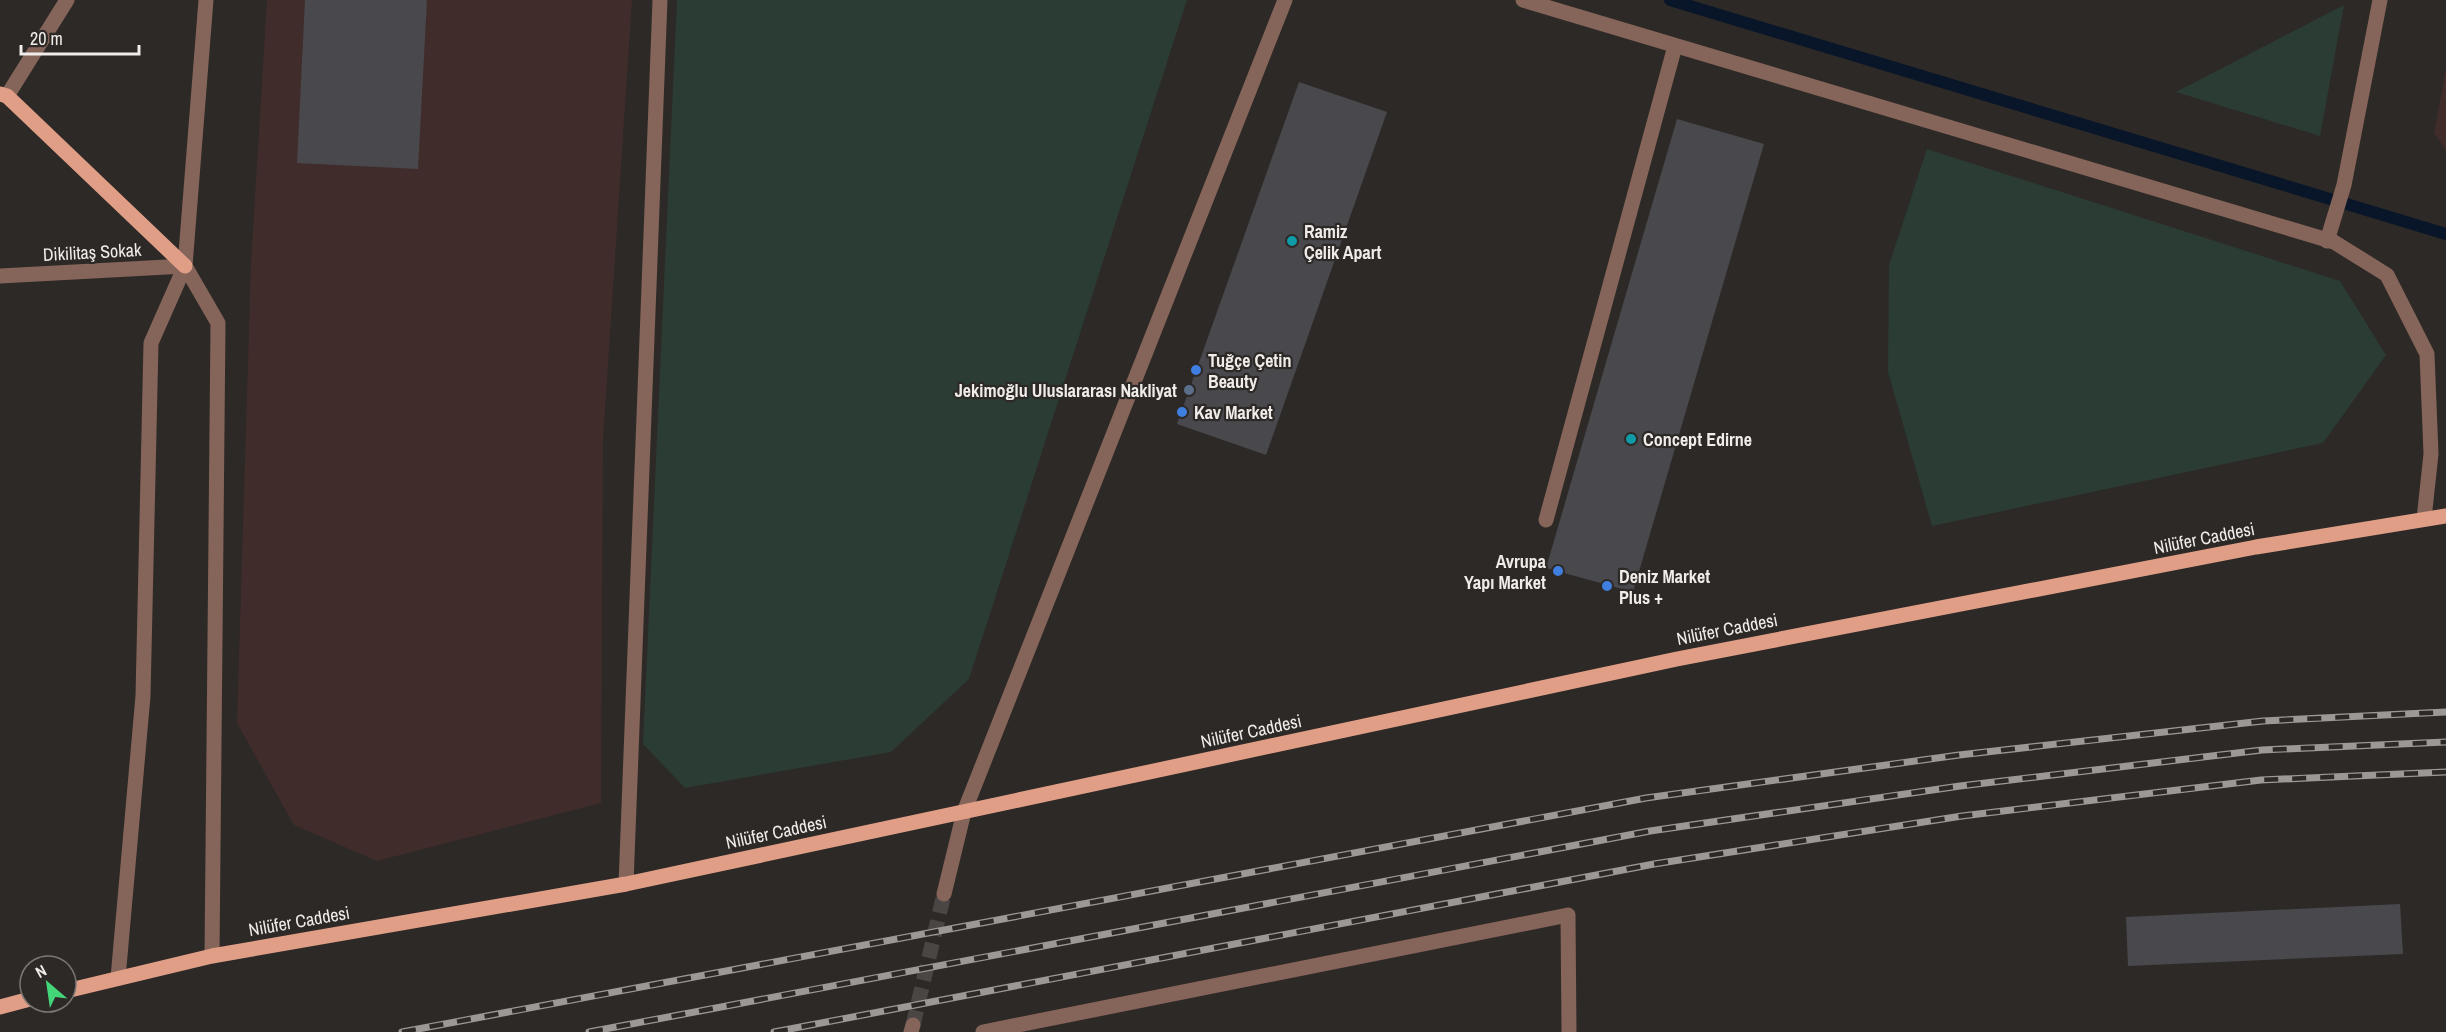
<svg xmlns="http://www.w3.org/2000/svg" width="2446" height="1032" font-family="'Archivo Narrow',sans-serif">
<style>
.industrial{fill:#402c2b}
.green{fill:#2b3c34}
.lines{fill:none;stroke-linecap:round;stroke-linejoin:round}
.stream{stroke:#091629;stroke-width:12}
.building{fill:#48484d}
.minor-tunnel{stroke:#4a4643;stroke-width:15;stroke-dasharray:15 8;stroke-linecap:butt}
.minor{stroke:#856459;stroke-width:15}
.major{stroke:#e19e87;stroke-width:15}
.rail-casing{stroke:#9b9895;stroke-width:7}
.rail{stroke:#2d2926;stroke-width:4.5;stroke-dasharray:14;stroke-linecap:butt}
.culture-dot{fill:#0f9aa8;stroke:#2d2926;stroke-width:2}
.shop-dot{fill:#3f7fe0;stroke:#2d2926;stroke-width:2}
.service-dot{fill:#5c6f8a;stroke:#2d2926;stroke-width:2}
.labels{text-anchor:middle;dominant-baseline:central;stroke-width:4.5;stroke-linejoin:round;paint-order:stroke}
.poi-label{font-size:18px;font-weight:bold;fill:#efecea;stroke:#2d2926;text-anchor:start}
.street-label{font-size:18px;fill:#efecea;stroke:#2d2926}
</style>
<rect width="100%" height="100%" fill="#2d2926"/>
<g class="industrial">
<path d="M267 0H632L603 440 601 803 377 861 294 825 237 723 251 263Z"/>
<path d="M2446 69V150L2434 133Z"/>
</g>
<g class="green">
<path d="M677 0H1187L969 679 891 752 685 788 643 744Z"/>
<path d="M2344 5 2320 136 2176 92Z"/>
<path d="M1927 149 2340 281 2386 355 2323 443 1932 526 1888 372 1889 265Z"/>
</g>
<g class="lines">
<path class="stream" d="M1670 0 2446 234"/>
</g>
<g class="building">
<path d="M305 0H427L418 169 297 163Z"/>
<path d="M1299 82 1387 112 1266 455 1177 424Z"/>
<path d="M1677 119 1764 144 1633 592 1546 568Z"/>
<path d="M2400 904 2403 954 2128 966 2126 917Z"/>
</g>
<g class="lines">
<path class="minor-tunnel" d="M913 1025 944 894"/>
<g class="minor">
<path d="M1523 0 2334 242 2387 275 2427 354 2431 454 2424 519"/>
<path d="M7 96 67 0"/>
<path d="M2327 241 2344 185 2380 0"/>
<path d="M185 266 218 323 212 956"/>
<path d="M0 276 185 266"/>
<path d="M1546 520 1675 46"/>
<path d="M626 884 660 0"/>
<path d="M944 894 964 812 1285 0"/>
<path d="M118 978 143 696 151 343 185 266 206 0"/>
<path d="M911 1032 913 1025"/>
<path d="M983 1032 1568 915 1569 1032"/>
</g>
<g class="major">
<path d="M0 94 7 96 185 266"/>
<path d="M66 991 212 956 626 884 1677 659 2256 547 2446 516"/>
<path d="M0 1007 30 999"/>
</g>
<defs>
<g id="rail">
<path d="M402 1032 1646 798 1959 755 2263 721 2446 712"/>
<path d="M589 1032 1650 831 1960 786 2262 750 2446 742"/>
<path d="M774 1032 1654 864 1962 816 2261 780 2446 772"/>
</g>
</defs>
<use href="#rail" class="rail-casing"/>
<use href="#rail" class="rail"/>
</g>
<g class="culture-dot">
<circle cx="1292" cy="241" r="6"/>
<circle cx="1631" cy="439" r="6"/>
</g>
<g class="shop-dot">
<circle cx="1196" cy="370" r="6"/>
<circle cx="1182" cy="412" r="6"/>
<circle cx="1558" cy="571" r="6"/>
<circle cx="1607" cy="586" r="6"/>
</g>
<circle class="service-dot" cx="1189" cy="390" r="6"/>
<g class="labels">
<g class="poi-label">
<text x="1304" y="231">Ramiz<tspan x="1304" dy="21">Çelik Apart</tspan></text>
<text x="1208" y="360">Tuğçe Çetin<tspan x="1208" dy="21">Beauty</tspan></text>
<text x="1177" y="390" text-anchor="end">Jekimoğlu Uluslararası Nakliyat</text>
<text x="1194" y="412">Kav Market</text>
<text x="1643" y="439">Concept Edirne</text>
<text x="1546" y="561" text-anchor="end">Avrupa<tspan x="1546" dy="21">Yapı Market</tspan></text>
<text x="1619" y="576">Deniz Market<tspan x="1619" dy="21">Plus +</tspan></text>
</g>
<g class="street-label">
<text transform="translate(92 252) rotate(-3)">Dikilitaş Sokak</text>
<text transform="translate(2204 538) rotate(-11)">Nilüfer Caddesi</text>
<text transform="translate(1727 629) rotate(-11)">Nilüfer Caddesi</text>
<text transform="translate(1251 731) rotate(-12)">Nilüfer Caddesi</text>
<text transform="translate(776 832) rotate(-12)">Nilüfer Caddesi</text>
<text transform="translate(299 921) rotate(-10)">Nilüfer Caddesi</text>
</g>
</g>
<g transform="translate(48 984) rotate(331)"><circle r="28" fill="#2d2926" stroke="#7b7774" stroke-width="1.5"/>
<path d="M0-4.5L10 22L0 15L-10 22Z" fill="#44d77a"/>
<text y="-9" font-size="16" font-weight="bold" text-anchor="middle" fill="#efecea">N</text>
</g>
<path d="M21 45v9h118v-9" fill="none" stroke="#efecea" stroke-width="3"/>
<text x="30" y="45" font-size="18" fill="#efecea" stroke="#2d2926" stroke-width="4.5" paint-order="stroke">20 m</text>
</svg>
